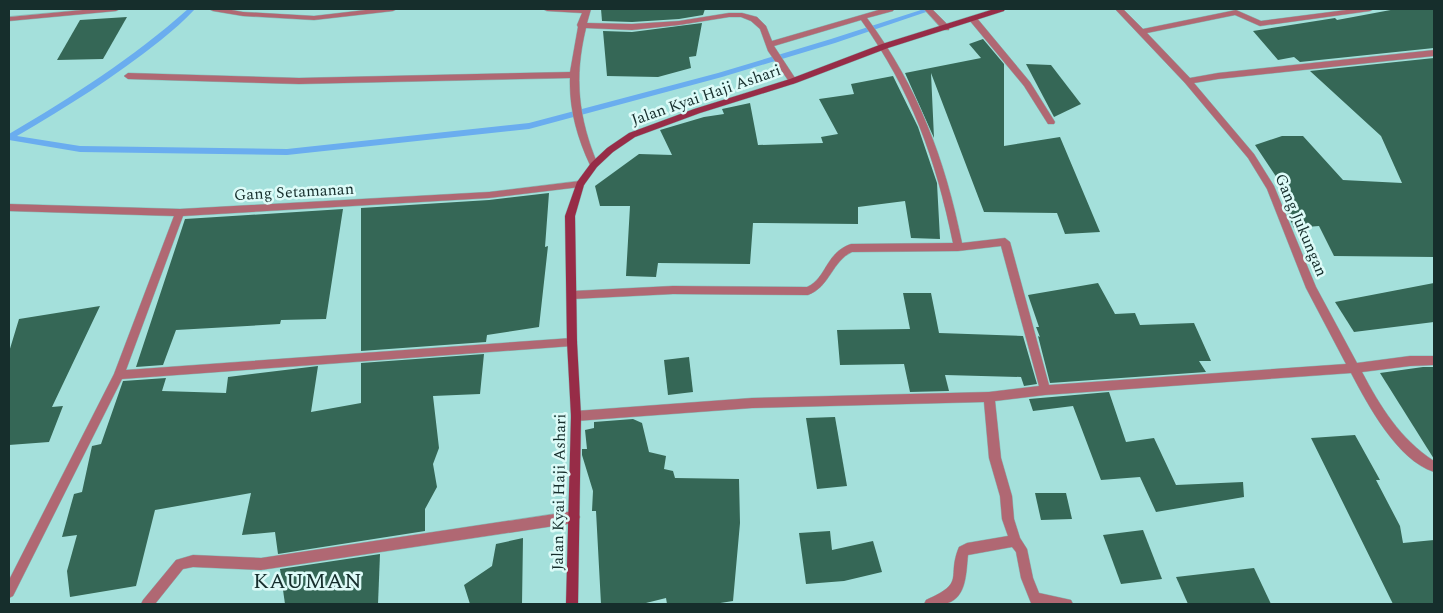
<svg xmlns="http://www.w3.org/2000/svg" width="1443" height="613" font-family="Spectral,serif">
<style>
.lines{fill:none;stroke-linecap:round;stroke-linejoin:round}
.stream{fill:#6aadef;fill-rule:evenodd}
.building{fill:#356756}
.street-casing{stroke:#88bcb8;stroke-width:1}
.secondary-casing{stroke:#88bcb8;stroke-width:1}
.street{fill:#b06873;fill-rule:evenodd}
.secondary{fill:#972c47;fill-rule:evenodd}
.labels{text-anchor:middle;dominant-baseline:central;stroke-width:5;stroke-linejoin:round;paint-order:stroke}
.street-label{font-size:16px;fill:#162e2c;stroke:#ddfbf8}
.near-quarter-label{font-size:22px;letter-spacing:1px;fill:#162e2c;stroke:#ddfbf8}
</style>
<rect width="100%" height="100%" fill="#a4e0db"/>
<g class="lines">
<path class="stream" d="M188 9H195C185 20 173 30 161 40 116 76 67 107 17 136L80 146 287 149 529 123 718 73 831 39 924 9H933L932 10 835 43 722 77 529 129 287 155 80 152 9 140V134C72 97 133 58 188 9Z"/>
</g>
<g class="building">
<path d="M601 9H705L703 15 679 19 632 22 602 21Z"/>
<path d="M1396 9H1434V48L1300 62 1294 57 1278 60 1253 31 1335 18 1337 20Z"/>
<path d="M127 17 103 59 57 60 80 20Z"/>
<path d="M702 23 696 56 689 57 691 68 658 77 607 76 603 31 632 32Z"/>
<path d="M983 39 1004 64V146L1060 137 1100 232 1065 234 1057 213 984 212 931 73 934 138 905 73 981 58 969 44Z"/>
<path d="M1434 58V257L1334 256 1319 226 1294 228 1284 206 1295 205 1255 145 1282 136H1303L1343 180 1402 183 1381 136 1310 71Z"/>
<path d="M1026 64 1051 65 1081 104 1054 117Z"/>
<path d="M893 76 918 127 937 183 940 239 911 238 905 201 858 207V224L753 223 750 264 658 263 656 277 626 276 630 206H600L595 186 639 154 672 155 660 130 704 117 724 114 722 109 750 103 758 145 823 143 821 137 838 134 819 99 854 94 851 84Z"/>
<path d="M549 193 545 247 548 246 539 327 487 335 486 342 361 351V208L489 200Z"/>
<path d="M343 209 326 319 281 320 280 324 176 330 163 365 136 367 185 219Z"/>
<path d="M1098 283 1115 314 1135 313 1140 325 1194 323 1211 361H1199L1206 372 1050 383 1038 336 1040 337 1036 327H1039L1028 295Z"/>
<path d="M1434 283V322L1354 332 1335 302Z"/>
<path d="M903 293H931L939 333 1023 336 1037 384 1024 386 1021 377 945 375 949 391 910 392 904 364 840 365 837 330 910 329Z"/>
<path d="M100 306 52 407 63 406 49 442 9 445V352L19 319Z"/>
<path d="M484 354 480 394 433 396 439 448 433 464 437 487 425 509V531L278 554 275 532 242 535 251 493 155 510 136 586 70 597 67 571 77 535 62 537 74 494 82 492 92 446 101 444 123 381 166 378 162 391 226 393 228 377 318 366 311 412 361 403V363Z"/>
<path d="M689 357 693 392 668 395 664 360Z"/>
<path d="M1423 367H1434V459L1380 373Z"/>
<path d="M1109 392 1126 442 1154 438 1176 485 1243 482 1244 497 1156 512 1140 477 1101 480 1073 406 1033 411 1029 399Z"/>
<path d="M835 417 847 486 817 489 806 418Z"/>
<path d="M633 419 642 423 649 452 666 456 664 469 673 471 675 478 739 479 740 523 733 601 714 604H667L666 598 642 604H601L596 511H592L593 491 582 455V449H587L585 430 594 428V422Z"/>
<path d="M1355 435 1380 480H1376L1400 526 1403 543 1434 540V604H1393L1311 438Z"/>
<path d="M1035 493H1066L1072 519 1041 520Z"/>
<path d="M1143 530 1162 579 1121 584 1103 535Z"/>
<path d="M830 531 832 550 873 541 882 572 844 581 806 584 799 533Z"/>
<path d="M523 538 522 604H470L464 585 492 566 496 544Z"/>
<path d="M380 554 378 604H285L280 569Z"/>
<path d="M1254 568 1271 604H1188L1176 577Z"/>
</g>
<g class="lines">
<defs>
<g id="street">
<path d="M93 9H120L116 11 9 21V17Z"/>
<path d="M209 9H226L243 12 314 16 374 9H397L393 11 314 20 243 16 213 11Z"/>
<path d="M543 9H591L587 23 632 24 679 21 729 13H742L757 17 766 26 772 41 882 9H894L893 11 867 18C918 87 945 159 962 243L1005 238 1010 242 1049 385 1346 364 1306 288 1267 189 1248 158 1185 83 1115 9H1123L1143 29 1236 10 1261 21 1354 9H1374L1370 11 1260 26 1235 15 1147 33 1190 78 1218 73 1434 50V56L1218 79 1194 83 1254 154 1274 186 1316 287 1357 363 1410 356H1434V365L1410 366 1362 372C1380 406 1400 439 1434 461V472C1397 460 1368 405 1351 373L1045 395 995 401 1001 458 1012 496 1014 519 1020 538 1027 549 1033 578 1039 593 1071 600 1073 604 1031 603 1021 578 1016 552 1012 547 968 555C966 573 967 600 944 604 938 605 930 604 924 604L926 600C967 582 946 578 959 547L967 543 1008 536 1002 519 1000 496 989 458 984 402 752 408 576 421 572 420 571 416 572 412 576 411 752 398 989 392 1039 386 1001 246 958 251 852 252C832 261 830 287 808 295L673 294 573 299 569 298 568 295 569 292 573 291 673 286 807 287C827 278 825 253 851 244L953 243C936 159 911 90 861 20L774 46 797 81 793 84 790 83 768 51 760 29 751 21 741 17H729L679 25 632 30 586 28C574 78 578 117 598 165L594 168 590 165C577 137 569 109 570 78L299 84 128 79 124 76 128 73 299 78 570 72 578 27 577 25 582 13 547 11Z"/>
<path d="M924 9H932L949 26V30H943Z"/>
<path d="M970 17H976L1030 82 1055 122 1054 124H1048L1024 86 970 21Z"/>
<path d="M580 181 585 184 580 187 489 198 183 216 126 370 572 338 576 339 577 342 576 345 572 346 122 379 13 596 9 598V580L114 374 174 216 9 211V204L180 209 489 192Z"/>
<path d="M574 511 578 513 580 517 578 521 574 523 261 570 193 567 183 569 155 604H141L143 600 176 560 193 555 261 558Z"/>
</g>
<path id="secondary" d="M994 9H1005L1004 11 888 48 796 83 700 113 635 137 613 152 597 167 584 185 575 216 577 342 581 416 578 604H566L571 416 567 342 565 216 577 182 591 163 607 148 629 133 694 109 790 79 882 44Z"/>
</defs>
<use href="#street" class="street-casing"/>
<use href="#secondary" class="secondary-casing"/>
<use href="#street" class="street"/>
<use href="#secondary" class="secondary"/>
</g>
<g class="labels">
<g class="street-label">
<text transform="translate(706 95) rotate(-19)">Jalan Kyai Haji Ashari</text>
<text transform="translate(294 192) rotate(-3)">Gang Setamanan</text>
<text transform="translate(1301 225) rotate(67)">Gang Jukungan</text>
<text transform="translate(559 492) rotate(-89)">Jalan Kyai Haji Ashari</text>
</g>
<g class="near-quarter-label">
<text x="308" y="581">KAUMAN</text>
</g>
</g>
<rect width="1443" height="613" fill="none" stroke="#162e2c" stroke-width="20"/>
</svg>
